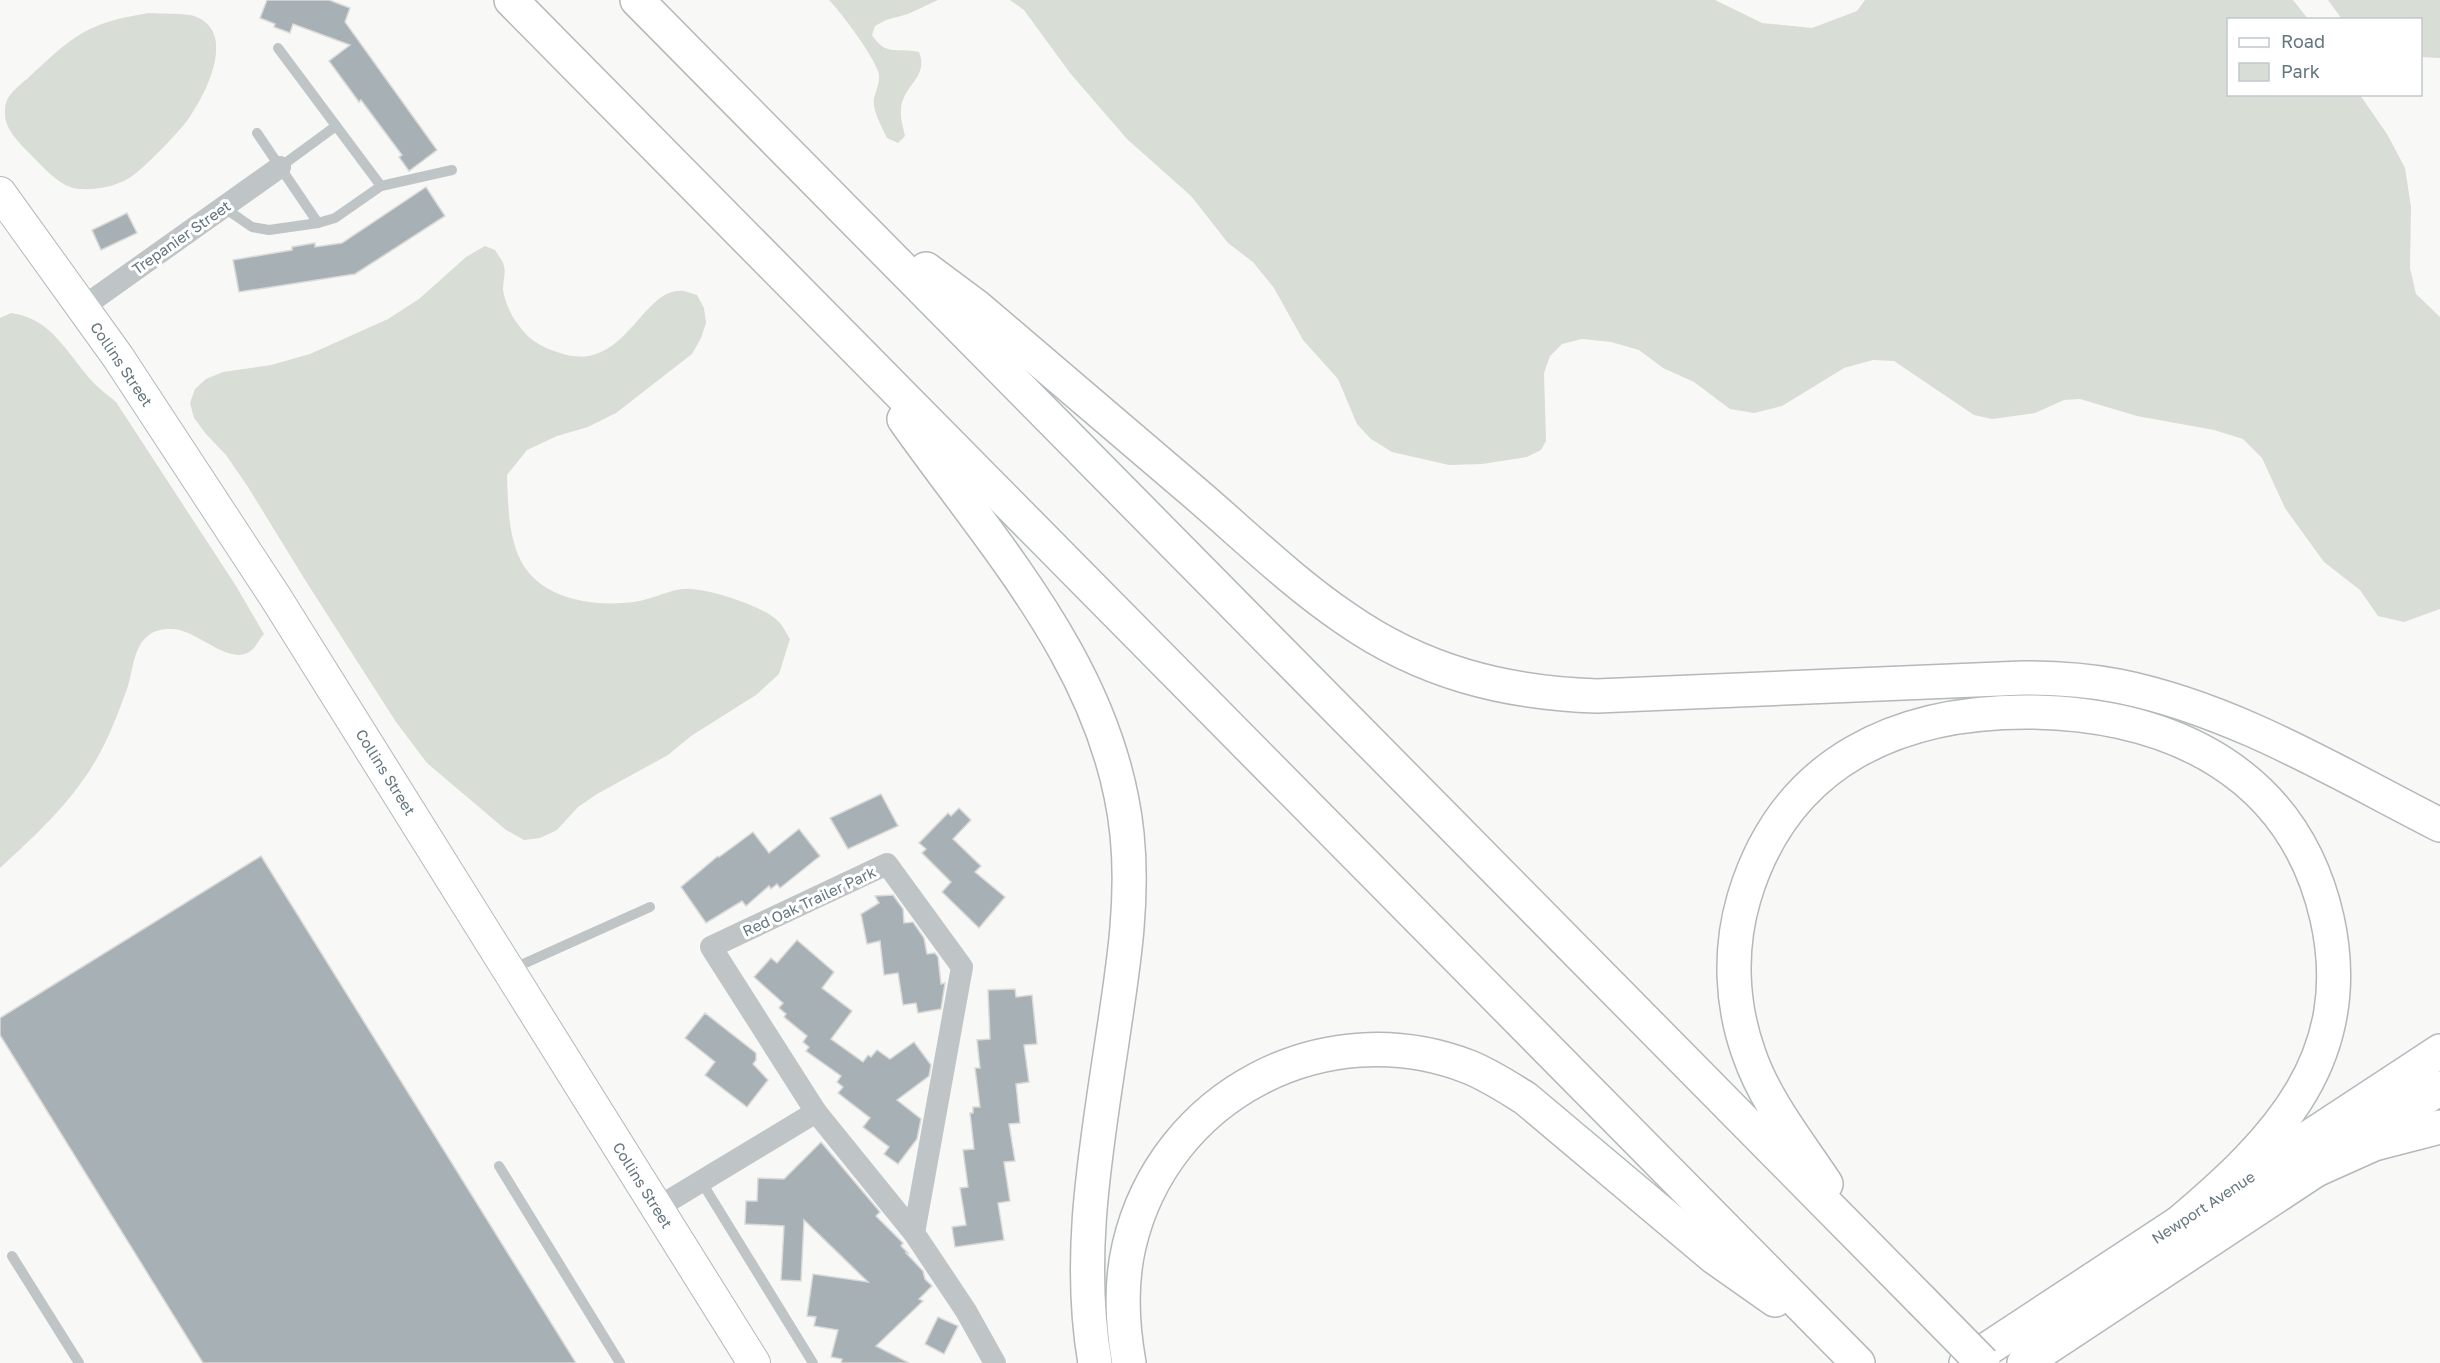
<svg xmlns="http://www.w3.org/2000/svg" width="2440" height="1363" font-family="'Golos Text',sans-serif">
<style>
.green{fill:#d8ddd5}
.building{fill:#a6b0b5;stroke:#dadad8;stroke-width:1.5}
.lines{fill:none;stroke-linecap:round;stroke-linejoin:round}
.secondary-casing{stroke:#b2b8bc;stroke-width:34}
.primary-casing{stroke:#b3b9bc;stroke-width:36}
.highway-casing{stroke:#b3b8ba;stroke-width:36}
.lane{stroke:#bfc4c7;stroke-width:10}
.street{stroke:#bfc4c7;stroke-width:22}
.secondary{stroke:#fff;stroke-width:32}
.primary{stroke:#fff;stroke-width:33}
.highway{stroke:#fff;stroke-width:33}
.highway-bridge-casing{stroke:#b3b8ba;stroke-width:36;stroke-linecap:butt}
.highway-bridge{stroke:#fff;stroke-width:33}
.labels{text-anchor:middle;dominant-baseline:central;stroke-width:6;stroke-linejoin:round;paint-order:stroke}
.street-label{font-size:15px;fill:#64767f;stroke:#fff}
</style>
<rect width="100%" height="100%" fill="#f8f8f6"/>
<g class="green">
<path d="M829 0H938L908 14 886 20 875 26 872 35C886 57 897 47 919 52 929 77 904 84 901 108 900 117 903 127 905 136L898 143 887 138C882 127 872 110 874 98 876 91 880 82 879 75 877 60 840 11 829 0Z"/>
<path d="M1010 0H1715L1762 23 1812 28 1857 11 1865 0H2293L2308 19 2228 20V94L2360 95 2387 134 2405 168 2411 207 2410 268 2416 294 2440 317V609L2404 622 2378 616 2360 590 2324 562 2285 508 2262 458 2243 439 2214 430 2137 416 2080 399 2064 400 2035 413 1992 419 1974 415 1894 361 1873 360 1844 368 1782 406 1754 413 1730 409 1694 382 1663 368 1639 350 1611 342 1582 339 1562 344 1550 356 1544 373 1546 441 1541 450 1527 457 1482 464 1449 465 1392 452 1371 439 1357 424 1338 379 1303 340 1274 288 1253 262 1228 243 1191 196 1127 139 1070 73 1024 10Z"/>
<path d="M2328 0H2440V58L2421 57 2420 20 2342 19Z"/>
<path d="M149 13C161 14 184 13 194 16 238 31 206 94 189 118 180 131 148 164 135 174 120 186 98 190 79 189 62 188 46 170 35 159 22 145 3 130 5 110 5 95 18 87 28 78 74 36 85 23 149 13Z"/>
<path d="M485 246 495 250C498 255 503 261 504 266 506 273 503 282 503 289 504 299 511 316 517 323 528 339 539 346 557 352 626 378 641 285 684 291 688 292 693 294 697 295L704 308 706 323 701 338 692 354 616 413 588 427 557 436 527 450 507 475C508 503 508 536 521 561 541 600 595 607 634 602 653 600 672 587 692 589 714 591 760 605 777 620 783 625 786 633 790 639L779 674 756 695 691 736 668 755 597 794 578 807 557 830 540 838 524 840 506 830 427 763 396 722 307 583 248 487 226 455 206 434 194 418 190 403 195 389 206 379 223 372 271 365 310 354 388 319 419 299 466 257Z"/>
<path d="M11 313C51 318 67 353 91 380 98 388 108 395 116 402L236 586 264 634C260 638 257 645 253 649 231 670 197 628 171 629 163 629 155 630 149 635 133 646 133 672 127 689 118 713 109 738 96 760 70 804 37 834 0 868V318Z"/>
</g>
<g class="building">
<path d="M267 0H329L350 8 345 22 437 150 409 171 399 157 402 155 361 100 359 102 329 61 350 45 293 24 290 33 274 27 275 24 260 18Z"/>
<path d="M426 187 445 216 355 274 239 292 233 260 292 250V247L315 243V247L342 243Z"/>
<path d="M127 213 137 233 101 250 92 230Z"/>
<path d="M881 794 898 826 848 849 830 818Z"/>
<path d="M959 808 971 820 953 839 981 866 975 872 1005 897 979 928 942 892 951 882 922 853 926 849 919 843 948 813 951 816Z"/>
<path d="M799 829 820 856 780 888 777 884 771 889 769 886 746 906 742 901 706 923 681 887 718 856 719 857 753 832 769 853Z"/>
<path d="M261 856 576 1363H203L0 1035V1018Z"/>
<path d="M893 895 903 909 904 923 913 922 924 938 927 954 935 953 938 957 941 984 945 983 941 1009 918 1013 916 1003 903 1005 898 973 884 975 880 941 867 944 861 914 879 903 875 896Z"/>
<path d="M797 940 834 972 822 988 852 1011 831 1039 863 1062 868 1055 871 1057 877 1050 890 1059 914 1042 931 1065 929 1076 897 1100 921 1119 917 1139 898 1164 884 1154 889 1147 863 1127 870 1118 838 1093 843 1087 837 1082 841 1076 806 1051 809 1047 803 1042 807 1036 784 1017 786 1014 779 1008 783 1003 754 977 771 958 777 963Z"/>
<path d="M1015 989 1016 997 1032 995 1037 1044 1024 1045 1029 1082 1016 1084 1020 1123 1009 1124 1015 1161 1004 1162 1010 1201 998 1203 1004 1240 955 1247 952 1227 966 1225 960 1188 968 1187 963 1150 974 1149 970 1113H973V1107H980L975 1068H980L977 1040 990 1039 988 990Z"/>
<path d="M705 1013 756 1053V1060L753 1064 768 1080 747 1107 705 1075 715 1062 685 1038Z"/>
<path d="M821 1142 880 1212 876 1216 903 1243 901 1246 908 1253H906L923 1271 925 1279 932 1286 919 1299 923 1301 876 1346 909 1363H841L842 1359 831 1357 838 1330 814 1326 816 1317 807 1316 813 1274 868 1282 804 1220 801 1281 781 1280 784 1226 745 1224 746 1201H757L758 1178 784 1179Z"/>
<path d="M938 1317 958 1326 944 1354 925 1344Z"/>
</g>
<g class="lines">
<defs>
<path id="secondary" d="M0 193 118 357 276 598 754 1363"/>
<g id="primary">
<path d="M1966 1363 2440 1051"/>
<path d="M2024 1363 2440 1088"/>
</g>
<g id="highway">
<path d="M511 0 1858 1363"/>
<path d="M637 0 1921 1300"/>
<path d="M926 269 977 307C1050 369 1122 431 1195 493 1244 535 1292 582 1345 618 1422 672 1505 693 1597 696L2023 678C2055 678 2087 680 2118 686 2233 709 2336 772 2440 825"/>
<path d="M904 419C995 548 1110 670 1127 834 1134 902 1123 968 1113 1035 1097 1145 1076 1253 1095 1363"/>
<path d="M2316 1170 2374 1144 2440 1127"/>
<path d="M1826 1184C1799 1143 1765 1101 1749 1054 1731 1004 1729 949 1744 898 1785 760 1900 710 2034 712 2173 715 2294 773 2327 918 2358 1057 2277 1140 2180 1222"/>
<path d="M1129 1363C1122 1324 1120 1285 1129 1246 1164 1095 1325 1011 1469 1067 1489 1075 1507 1087 1525 1098L1714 1257 1775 1300"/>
</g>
</defs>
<use href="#secondary" class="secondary-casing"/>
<use href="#primary" class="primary-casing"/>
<use href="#highway" class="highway-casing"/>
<g class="lane">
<path d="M257 133 318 223"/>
<path d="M280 167 336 126"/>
<path d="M381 186 452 170"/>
<path d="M223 207 252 227 269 230 318 223 335 218 381 186 278 48"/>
<path d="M512 969 650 907"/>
<path d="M499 1166 620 1363"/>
<path d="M701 1181 813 1363"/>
<path d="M12 1256 79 1363"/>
</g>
<g class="street">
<path d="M83 307 280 167"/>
<path d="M887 864 962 967 914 1233 816 1112 711 947Z"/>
<path d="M657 1208 816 1112"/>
<path d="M914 1233 966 1311 995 1363"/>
</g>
<use href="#secondary" class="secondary"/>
<use href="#primary" class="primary"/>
<use href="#highway" class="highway"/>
<defs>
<path id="highway-bridge" d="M1921 1300 1983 1363"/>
</defs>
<use href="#highway-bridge" class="highway-bridge-casing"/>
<use href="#highway-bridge" class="highway-bridge"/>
</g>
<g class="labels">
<g class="street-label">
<text transform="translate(181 237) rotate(-35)">Trepanier Street</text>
<text transform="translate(122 364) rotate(56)">Collins Street</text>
<text transform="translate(386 772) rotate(58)">Collins Street</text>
<text transform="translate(809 901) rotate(-25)">Red Oak Trailer Park</text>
<text transform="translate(643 1185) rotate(58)">Collins Street</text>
<text transform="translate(2203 1207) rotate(-33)">Newport Avenue</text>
</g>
</g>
<rect x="2227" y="18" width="195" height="78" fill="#ffffff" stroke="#c1c8cc" stroke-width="1.5"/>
<rect x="2239" y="38" width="30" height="9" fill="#ffffff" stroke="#c1c8cc" stroke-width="1.5"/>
<text x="2281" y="48" font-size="18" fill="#64767f">Road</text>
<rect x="2239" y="63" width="30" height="18" fill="#d8ddd5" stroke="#c1c8cc" stroke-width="1.5"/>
<text x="2281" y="78" font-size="18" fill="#64767f">Park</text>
</svg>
